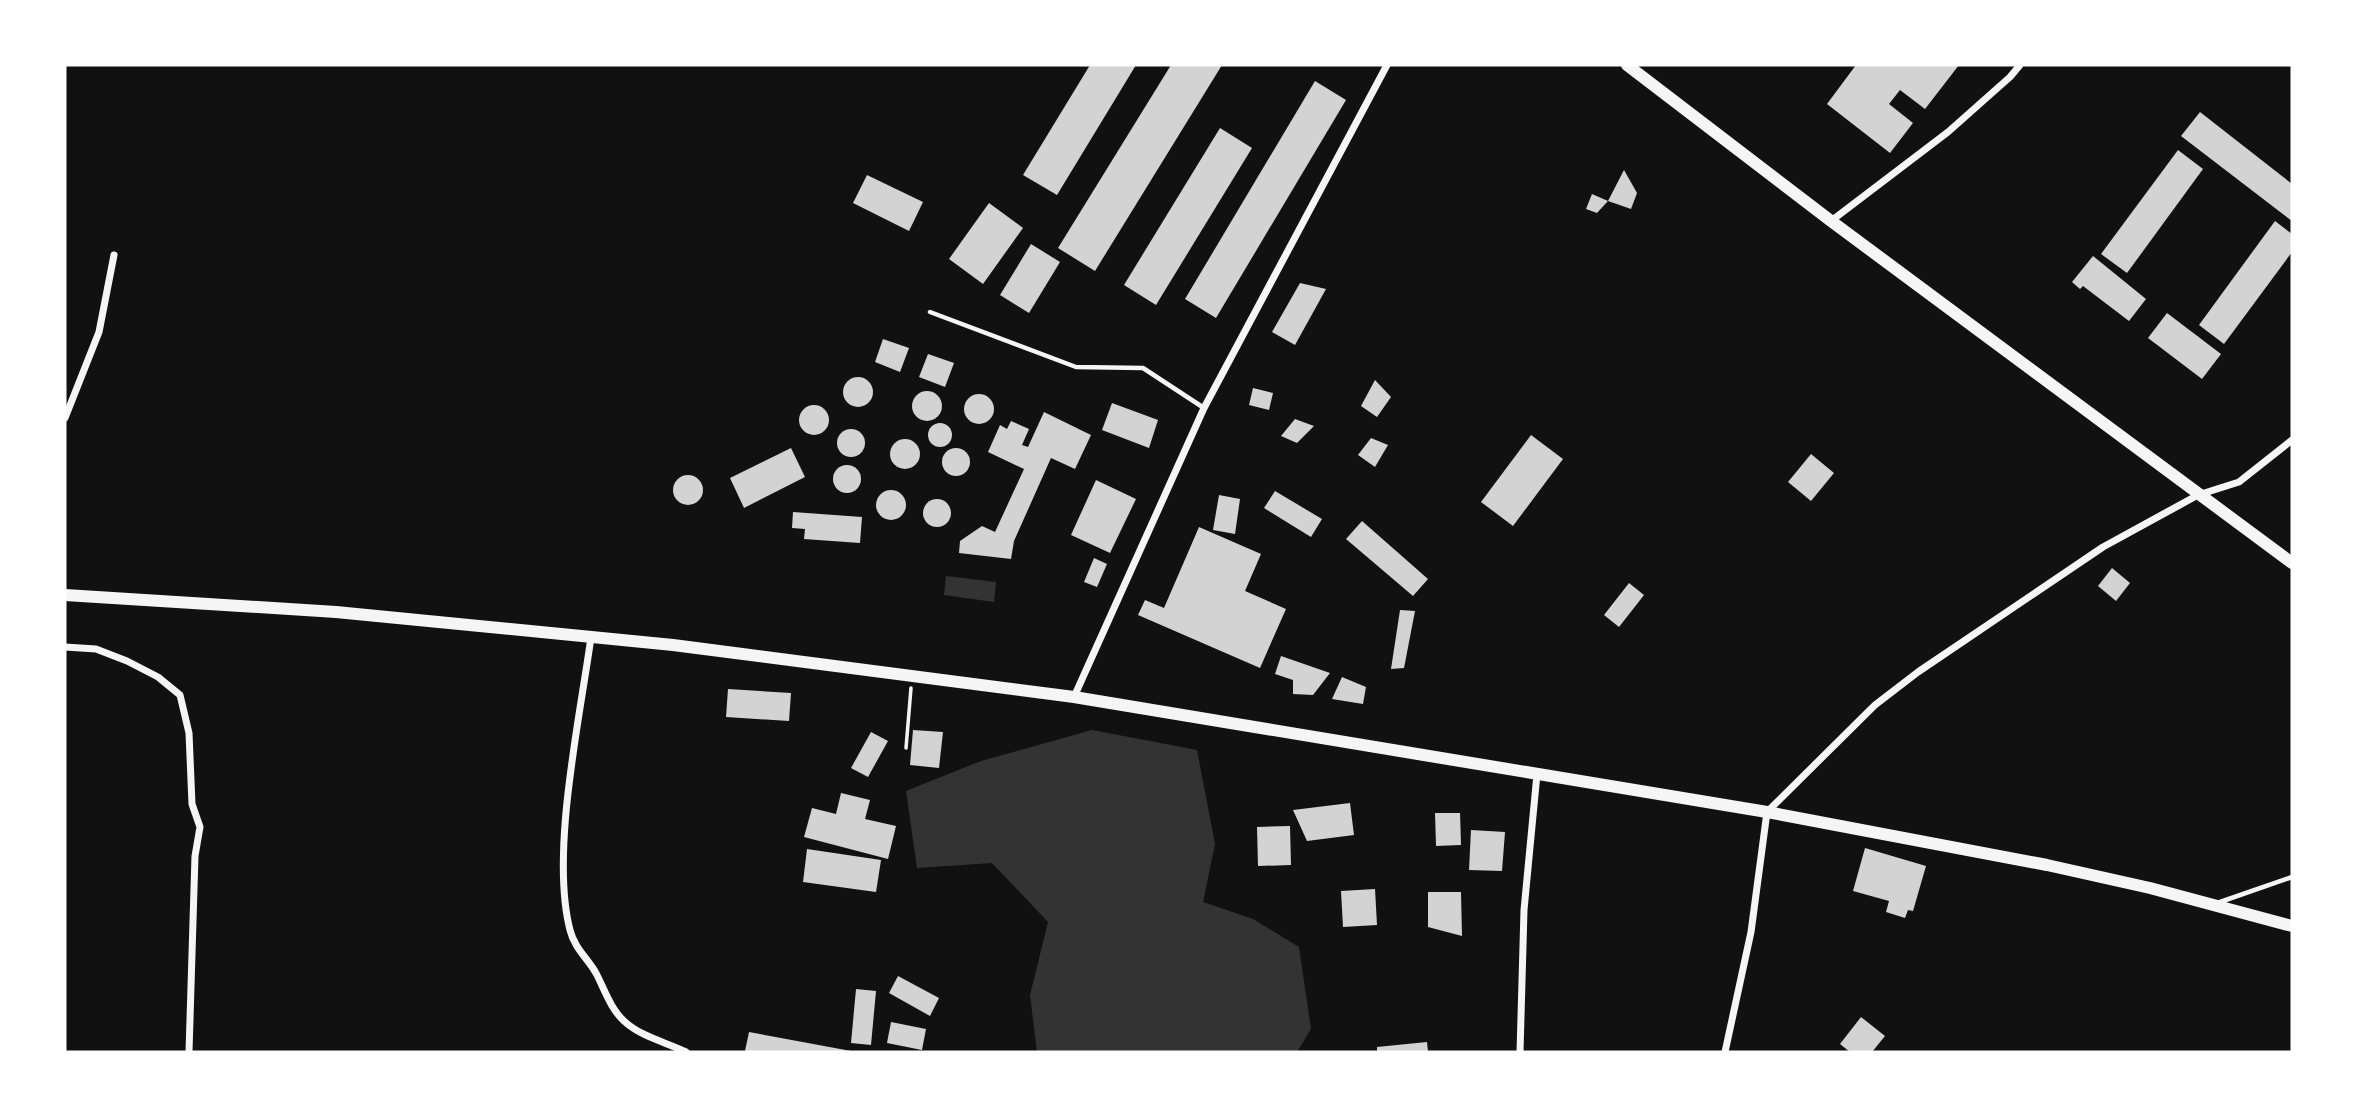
<svg xmlns="http://www.w3.org/2000/svg" width="2357" height="1117" font-family="Georgia,serif">
<style>
.water{fill:#333}
.building{fill:#d3d3d3}
.lines{fill:none;stroke-linecap:round;stroke-linejoin:round}
.path{stroke:#f5f5f5;stroke-width:3.5}
.service{stroke:#f5f5f5;stroke-width:4.5}
.minor{stroke:#f5f5f5;stroke-width:7}
.primary{stroke:#f5f5f5;stroke-width:12}
</style>
<rect width="100%" height="100%" fill="#111"/>
<g class="water">
<path d="M946 576 996 582 994 602 944 595Z"/>
<path d="M1092 730 1197 750 1215 844 1203 902 1253 919 1299 947 1311 1029 1297 1052H1037L1030 995 1048 922 992 863 917 868 906 791 981 761Z"/>
</g>
<g class="building">
<path d="M1090 65H1136L1057 195 1023 175Z"/>
<path d="M1171 65H1222L1095 271 1058 248Z"/>
<path d="M1856 65H1959L1925 109 1900 90 1889 104 1913 123 1890 153 1827 104Z"/>
<path d="M1315 81 1346 100 1216 318 1185 299Z"/>
<path d="M2200 112 2292 184V221L2181 136Z"/>
<path d="M1220 128 1252 148 1156 305 1124 285Z"/>
<path d="M2178 150 2203 169 2127 273 2101 254Z"/>
<path d="M1624 170 1637 193 1631 209 1608 201Z"/>
<path d="M867 175 923 202 909 231 853 203Z"/>
<path d="M1592 194 1608 201 1597 213 1586 209Z"/>
<path d="M989 203 1023 228 983 284 949 259Z"/>
<path d="M2275 221 2292 234V252L2224 344 2199 325Z"/>
<path d="M1031 244 1060 262 1029 313 1000 295Z"/>
<path d="M2093 256 2146 299 2129 321 2083 286 2080 289 2072 282Z"/>
<path d="M1300 283 1326 289 1295 345 1272 332Z"/>
<path d="M2167 313 2221 354 2202 379 2148 338Z"/>
<path d="M883 339 909 348 900 372 875 362Z"/>
<path d="M928 354 954 363 945 387 919 377Z"/>
<circle cx="858" cy="392" r="15"/>
<path d="M1375 380 1391 397 1377 417 1361 406Z"/>
<path d="M1253 388 1273 393 1269 410 1249 405Z"/>
<circle cx="927" cy="406" r="15"/>
<circle cx="979" cy="409" r="15"/>
<path d="M1112 403 1158 420 1149 448 1102 430Z"/>
<circle cx="814" cy="420" r="15"/>
<path d="M1044 412 1091 435 1075 469 1051 458 1014 541 1011 559 959 553 960 541 982 526 995 532 1024 469 988 452 1000 425 1007 429 1011 421 1029 429 1022 445 1028 447Z"/>
<path d="M1295 419 1314 426 1297 443 1281 436Z"/>
<circle cx="940" cy="435" r="12"/>
<circle cx="851" cy="443" r="14"/>
<path d="M1531 435 1563 459 1513 526 1481 502Z"/>
<path d="M1371 438 1388 445 1375 467 1358 455Z"/>
<circle cx="905" cy="454" r="15"/>
<path d="M791 448 805 477 744 508 730 478Z"/>
<circle cx="956" cy="462" r="14"/>
<path d="M1811 454 1834 473 1811 501 1788 482Z"/>
<circle cx="847" cy="479" r="14"/>
<circle cx="688" cy="490" r="15"/>
<path d="M1096 480 1136 499 1110 553 1071 535Z"/>
<circle cx="891" cy="505" r="15"/>
<path d="M1275 491 1322 519 1311 537 1264 508Z"/>
<path d="M1219 495 1240 499 1235 534 1213 530Z"/>
<circle cx="937" cy="513" r="14"/>
<path d="M793 512 862 517 860 543 804 539 805 529 792 528Z"/>
<path d="M1362 521 1428 579 1413 596 1346 539Z"/>
<path d="M1199 527 1261 554 1245 591 1286 609 1260 668 1138 615 1145 600 1164 608Z"/>
<path d="M1094 558 1107 564 1097 587 1084 582Z"/>
<path d="M2112 568 2130 583 2116 601 2098 586Z"/>
<path d="M1629 583 1644 595 1619 627 1604 615Z"/>
<path d="M1400 610 1415 611 1404 668 1391 669Z"/>
<path d="M1281 656 1330 673 1313 695 1293 694V680L1275 674Z"/>
<path d="M1342 677 1366 687 1363 704 1332 699Z"/>
<path d="M728 689 791 693 789 721 726 717Z"/>
<path d="M913 730 943 732 939 768 910 765Z"/>
<path d="M871 732 888 741 868 777 851 768Z"/>
<path d="M841 793 870 800 865 819 896 826 888 859 804 837 812 808 836 814Z"/>
<path d="M1350 803 1354 835 1307 841 1293 810Z"/>
<path d="M1435 813H1460L1461 845 1436 846Z"/>
<path d="M1290 826 1291 865 1258 866 1257 827Z"/>
<path d="M1471 830 1505 832 1502 871 1469 870Z"/>
<path d="M1865 848 1926 866 1913 911 1908 910 1905 918 1886 912 1889 901 1853 891Z"/>
<path d="M807 849 881 860 876 892 803 882Z"/>
<path d="M1375 889 1377 925 1343 927 1341 891Z"/>
<path d="M1428 892H1461L1462 936 1428 927Z"/>
<path d="M898 976 939 998 930 1016 889 993Z"/>
<path d="M856 989 876 991 871 1045 851 1043Z"/>
<path d="M1861 1017 1885 1036 1872 1052H1850L1840 1044Z"/>
<path d="M891 1022 926 1029 922 1050 887 1043Z"/>
<path d="M749 1032 851 1051V1052L745 1051Z"/>
<path d="M1427 1042 1428 1052H1377V1047Z"/>
</g>
<g class="lines">
<path class="path" d="M906 748 911 688"/>
<g class="service">
<path d="M930 312 1076 367 1143 368 1204 408"/>
<path d="M2220 902 2292 877"/>
</g>
<g class="minor">
<path d="M1831 221 1948 132 2010 77 2020 65"/>
<path d="M65 418 99 332 114 255"/>
<path d="M591 637C580 718 550 853 570 930 575 950 589 959 597 975 605 991 611 1009 624 1021 641 1037 666 1042 686 1052"/>
<path d="M65 647 96 649 127 661 158 677 180 695 189 733 192 804 200 827 195 856 189 1052"/>
<path d="M1074 697 1204 408 1387 65"/>
<path d="M1520 1052 1524 910 1537 774"/>
<path d="M1725 1052 1751 932 1767 812 1875 705 1918 672 2103 547 2198 495 2239 482 2292 440"/>
</g>
<g class="primary">
<path d="M1627 65 1831 221 2292 563"/>
<path d="M65 595 336 612 673 645 1074 697 1767 812 2047 865 2150 888 2292 926"/>
</g>
</g>
<rect width="2357" height="1117" fill="none" stroke="#ffffff" stroke-width="133"/>
</svg>
